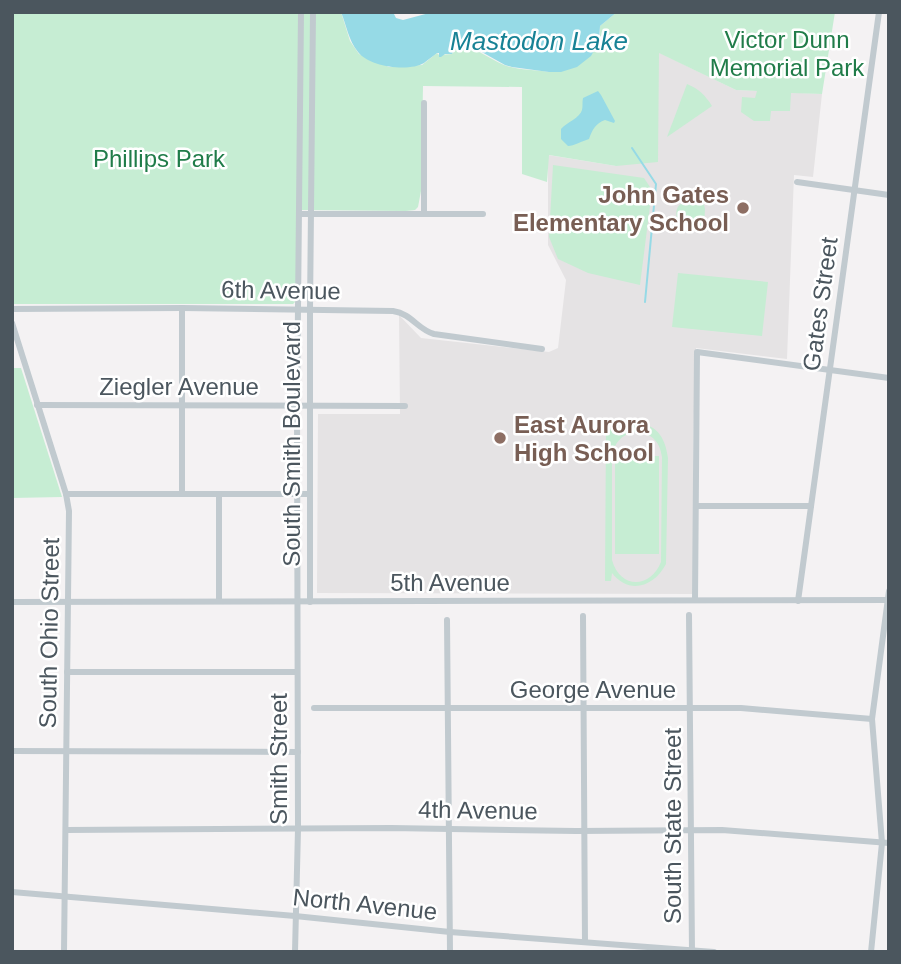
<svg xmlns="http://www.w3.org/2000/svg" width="901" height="964" font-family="Helvetica,sans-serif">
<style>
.education{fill:#e5e3e4}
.green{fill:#c6edd3;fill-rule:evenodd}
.water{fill:#96dae6}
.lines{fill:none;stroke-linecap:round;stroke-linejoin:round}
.stream{stroke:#96dae6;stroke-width:2}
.minor{stroke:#c1cacf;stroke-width:6}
.education-dot{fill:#8d6e63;stroke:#fff;stroke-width:2.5}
.labels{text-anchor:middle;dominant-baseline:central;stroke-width:5;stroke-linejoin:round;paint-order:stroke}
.park-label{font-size:24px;fill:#207c49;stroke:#fff}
.education-label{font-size:24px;font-weight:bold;fill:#785e54;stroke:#fff;text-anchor:end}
.street-label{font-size:24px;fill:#4b565e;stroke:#fff}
.water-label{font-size:26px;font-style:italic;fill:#178295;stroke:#fff}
</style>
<rect width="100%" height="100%" fill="#f4f2f3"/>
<path class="education" d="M658 52 736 90 822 94 813 177 794 175 787 359 696 348 693 442V594L317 593 318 414H400L399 315 421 338 549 352 558 348 566 280 548 245V155L616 166Z"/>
<g class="green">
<path d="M12 12H341L350 41 359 54 389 67 422 65 437 53 439 55 452 54 455 46H457C476 47 488 58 504 65 517 70 535 70 549 72L600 35V26L617 12H835L822 94 791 93 790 111H771L770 121H754L741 112 742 97 755 98 757 91 736 90 659 53 658 162 616 166 549 155 547 182 522 174V87L423 86 421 191 418 207 415 210 406 211 298 210 296 301 293 304H12Z"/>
<path d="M687 84C699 89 705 95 712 106L667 137Z"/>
<path d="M553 165 644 178 652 190 640 285 588 273 558 259 549 237Z"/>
<path d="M694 199 703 200 705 209 704 228 684 229C677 223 672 209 682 203 686 200 690 200 694 199Z"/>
<path d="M678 273 768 282 762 336 672 327Z"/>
<path d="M12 368H21L62 497 12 498Z"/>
<path d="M633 423C656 423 665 436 668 458L666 564C654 587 629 595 612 573L611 581H605L606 429H612L613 434 622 427ZM633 432C649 431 660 440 662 457L661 562C650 589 620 589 612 560V455C615 442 621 436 633 432Z"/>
<rect x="615" y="456" width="44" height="98"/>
</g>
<g class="water">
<path d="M341 12H393L396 18 403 20 433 12H617L600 26 599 42 591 56 577 67 561 72H549L512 67 505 65 480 51 457 46 455 47 452 54H445L441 57H439V53H437C433 56 428 60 424 63 409 72 369 67 358 52 348 39 347 27 341 12Z"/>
<path d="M598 91 601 95 615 121 614 123 605 120C596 123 592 130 589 139 582 141 574 146 568 146L561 139V129C567 122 580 118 582 110 583 106 582 102 583 98Z"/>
</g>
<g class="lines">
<path class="stream" d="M632 148 656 184 645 302"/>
<g class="minor">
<path d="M424 103V214"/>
<path d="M797 182 889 195"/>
<path d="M299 214H483"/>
<path d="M12 309 182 308 393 311C412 314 417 329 434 334L542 349"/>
<path d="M12 323 66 494 69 511 64 952"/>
<path d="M37 405 405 406"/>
<path d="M66 494H310"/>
<path d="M182 494V308"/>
<path d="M219 494V601"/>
<path d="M696 506H811"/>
<path d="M695 600 697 352 889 378"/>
<path d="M798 601 879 12"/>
<path d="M12 602 889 600"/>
<path d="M310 602V309L313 12"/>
<path d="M689 615 692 952"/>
<path d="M583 616 585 942"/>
<path d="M447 620 450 952"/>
<path d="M67 672H297"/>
<path d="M314 708H741L872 719"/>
<path d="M12 751 298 752"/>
<path d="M66 830 391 828 576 831 722 830 889 843"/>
<path d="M12 892 295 916 450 932 714 952"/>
<path d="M295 952 298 829 297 406 301 12"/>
<path d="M871 952 882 843 872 719 889 591"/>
</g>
</g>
<g class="education-dot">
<circle cx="743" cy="208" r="7"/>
<circle cx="500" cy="438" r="7"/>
</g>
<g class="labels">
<g class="park-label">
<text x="787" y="39">Victor Dunn<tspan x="787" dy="28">Memorial Park</tspan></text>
<text x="159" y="158">Phillips Park</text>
</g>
<g class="education-label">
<text x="729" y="194">John Gates<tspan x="729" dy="28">Elementary School</tspan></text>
<text x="514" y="424" text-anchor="start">East Aurora<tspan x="514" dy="28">High School</tspan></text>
</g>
<g class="street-label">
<text transform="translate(281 290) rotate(1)">6th Avenue</text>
<text transform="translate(820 304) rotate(-82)">Gates Street</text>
<text x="179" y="386">Ziegler Avenue</text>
<text transform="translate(291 444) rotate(-90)">South Smith Boulevard</text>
<text x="450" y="582">5th Avenue</text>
<text transform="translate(49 633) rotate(-89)">South Ohio Street</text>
<text x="593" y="689">George Avenue</text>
<text transform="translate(278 759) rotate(-90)">Smith Street</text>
<text transform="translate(478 810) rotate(1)">4th Avenue</text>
<text transform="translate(672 826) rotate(-90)">South State Street</text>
<text transform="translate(365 904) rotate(6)">North Avenue</text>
</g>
<g class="water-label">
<text x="539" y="41">Mastodon Lake</text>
</g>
</g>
<rect width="901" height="964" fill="none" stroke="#4b565e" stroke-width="28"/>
</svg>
